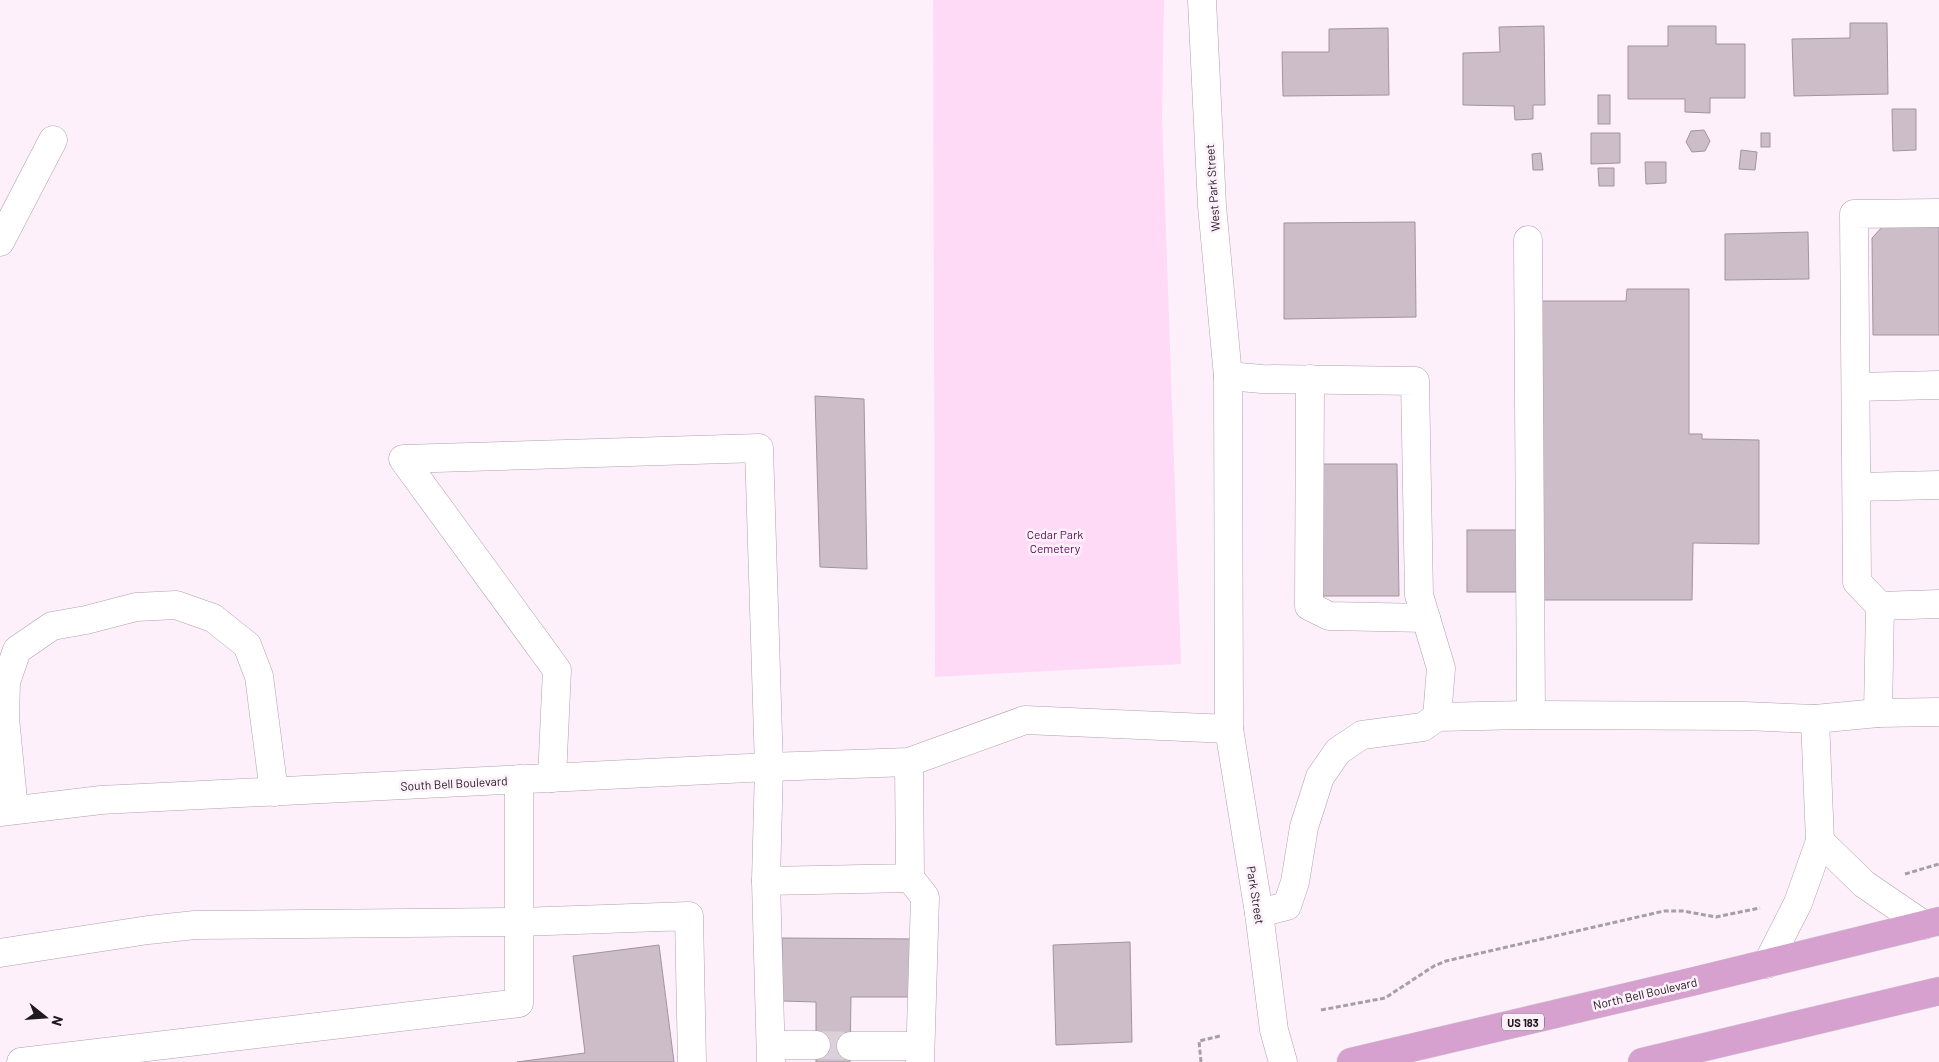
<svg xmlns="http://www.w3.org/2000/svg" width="1939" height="1062" font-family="Barlow,sans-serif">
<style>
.green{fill:#fedaf7}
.building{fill:#ccbdc9;stroke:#a2939f}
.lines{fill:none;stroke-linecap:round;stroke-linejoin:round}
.minor-tunnel{stroke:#dcd0da;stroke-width:28;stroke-dasharray:28 14;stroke-linecap:butt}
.minor-casing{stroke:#b0a1ad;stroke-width:29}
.major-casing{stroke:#d6d6d6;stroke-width:29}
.path{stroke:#a89ea7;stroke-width:3;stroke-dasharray:5 2.5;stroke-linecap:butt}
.minor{stroke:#fff;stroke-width:28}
.major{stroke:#d7a1cf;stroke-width:28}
.labels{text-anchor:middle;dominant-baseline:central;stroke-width:5;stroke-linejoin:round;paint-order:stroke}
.shield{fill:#fdf0fb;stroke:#615a60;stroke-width:1}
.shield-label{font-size:11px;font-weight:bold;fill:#1e191d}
.street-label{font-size:12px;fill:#1e191d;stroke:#fdf0fb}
.park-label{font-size:12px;fill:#590a52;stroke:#fdf0fb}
</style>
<rect width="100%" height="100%" fill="#fdf0fb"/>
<path class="green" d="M933 0H1164L1162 116 1181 664 935 677Z"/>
<g class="building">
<path d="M1850 23H1887L1888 94 1794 96 1792 39 1850 38Z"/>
<path d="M1544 26 1545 105H1533V119L1515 120 1514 106 1463 105V53L1500 52 1499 27Z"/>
<path d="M1668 26H1716V44H1745V98H1710V113L1685 112V99H1628V46H1668Z"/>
<path d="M1388 28 1389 95 1283 96 1282 52H1329V29Z"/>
<rect x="1598" y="95" width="12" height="29"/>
<path d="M1892 109H1916V150L1893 151Z"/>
<path d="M1704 130 1710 141 1705 151 1692 152 1686 142 1691 131Z"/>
<path d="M1591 133H1620V163L1591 164Z"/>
<rect x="1761" y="133" width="9" height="14"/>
<path d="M1741 150 1757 152 1755 170 1739 169Z"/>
<path d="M1541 153 1543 170H1533L1532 154Z"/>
<path d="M1645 162H1666V183L1646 184Z"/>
<path d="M1598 168H1614V186H1599Z"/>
<path d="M1415 222 1416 317 1284 319V223Z"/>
<path d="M1885 224H1939V335H1873L1872 238Z"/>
<path d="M1808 232 1809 279 1725 280V234Z"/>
<path d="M1627 289H1689V434H1702V439L1759 440V544L1693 543 1692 600H1539L1538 301H1626Z"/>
<path d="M815 396 864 399 867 569 820 567Z"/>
<path d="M1318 464H1397L1399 596H1319Z"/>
<rect x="1467" y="530" width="52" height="62"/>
<path d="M782 938 917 939V997H851L850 1062H816V1002L782 1001Z"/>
<path d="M1130 942 1132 1042 1056 1045 1053 945Z"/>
<path d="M659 945 674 1062H517L585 1053 573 956Z"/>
</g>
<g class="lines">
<path class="minor-tunnel" d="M816 1045 851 1046"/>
<defs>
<g id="minor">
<path d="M1202 0 1212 206 1228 376 1229 729 1259 913 1274 1030 1283 1062"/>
<path d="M1939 213 1854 214 1857 582 1880 606 1939 604"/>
<path d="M1528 240 1531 715"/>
<path d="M0 242 53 140"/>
<path d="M1228 376 1262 379 1415 381 1419 595 1441 668 1437 717"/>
<path d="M1310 379 1309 606 1329 616 1426 618"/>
<path d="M1856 387 1939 385"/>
<path d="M1858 487 1939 485"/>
<path d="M1878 713 1880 606"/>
<path d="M1815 719 1820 841"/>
<path d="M552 778 557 670 403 459 759 448 769 767 766 881 910 878 909 762"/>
<path d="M14 810 5 718 6 682 17 650 52 626 86 620 136 607 176 605 213 618 247 645 259 676 274 792"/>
<path d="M0 812 101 800 769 767 909 762 1025 720 1229 729"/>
<path d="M910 878 925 897 920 1062"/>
<path d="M766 881 771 1062"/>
<path d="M1259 913 1287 906 1295 882 1304 827 1320 777 1338 751 1362 735 1423 727 1437 717 1531 715 1744 716 1815 719 1878 713 1939 712"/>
<path d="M0 953 148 930 195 925 520 922 689 916 692 1062"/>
<path d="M1767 964 1798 903 1820 841 1864 884 1924 925"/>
<path d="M771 1045H816"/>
<path d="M851 1046H920"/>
<path d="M21 1062 519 1003V779"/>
</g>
<g id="major">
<path d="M1351 1062 1695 981 1939 921"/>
<path d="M1642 1062 1939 991"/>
</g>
</defs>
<use href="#minor" class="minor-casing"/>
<use href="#major" class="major-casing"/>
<g class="path">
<path d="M1905 874 1939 864"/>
<path d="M1321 1010 1385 998 1434 966 1446 961 1664 911H1683L1716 917 1760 908"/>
<path d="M1201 1062 1199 1041 1220 1036"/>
</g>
<use href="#minor" class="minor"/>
<use href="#major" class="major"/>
</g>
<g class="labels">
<rect class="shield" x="1502" y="1013.5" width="42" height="17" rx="4"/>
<g class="shield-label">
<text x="1523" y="1022">US 183</text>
</g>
<g class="street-label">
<text transform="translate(1212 188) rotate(-94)">West Park Street</text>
<text transform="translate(454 783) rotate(-3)">South Bell Boulevard</text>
<text transform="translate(1256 895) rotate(81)">Park Street</text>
<text transform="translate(1645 993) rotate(-13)">North Bell Boulevard</text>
</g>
<g class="park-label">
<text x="1055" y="534">Cedar Park<tspan x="1055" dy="14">Cemetery</tspan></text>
</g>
</g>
<g transform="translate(45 1017) rotate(107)" stroke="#fdf0fb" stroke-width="4" paint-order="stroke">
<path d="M0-4L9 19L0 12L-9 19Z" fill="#1e191d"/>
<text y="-8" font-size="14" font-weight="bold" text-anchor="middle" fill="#1e191d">N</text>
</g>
</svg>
